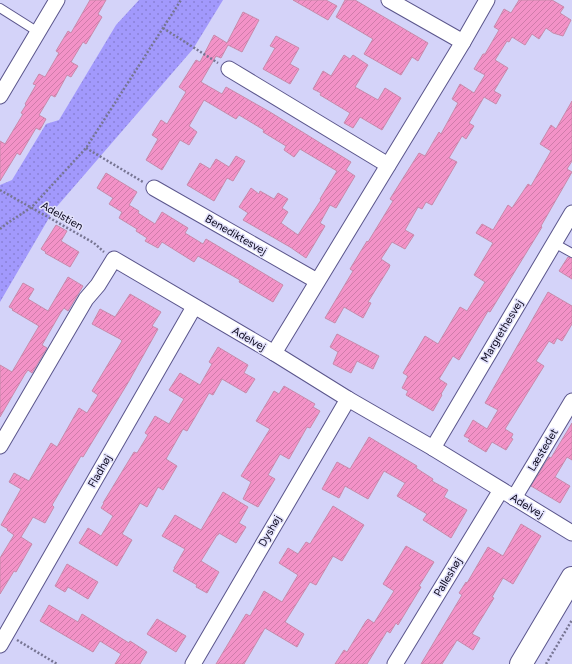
<svg xmlns="http://www.w3.org/2000/svg" width="572" height="664" font-family="Figtree,sans-serif">
<style>
.park{fill:url(#park-dots)}
.building{fill:url(#building-hatch);stroke:#c88aab}
.lines{fill:none;stroke-linecap:round;stroke-linejoin:round}
.lane-casing{stroke:#5b568c;stroke-width:10}
.street-casing{stroke:#5b568c;stroke-width:17}
.secondary-casing{stroke:#5b568c;stroke-width:24}
.path{stroke:#777593;stroke-width:2.5;stroke-dasharray:2 2;stroke-linecap:butt}
.lane{stroke:#fff;stroke-width:8}
.street{stroke:#fff;stroke-width:15}
.secondary{stroke:#fff;stroke-width:22}
.labels{text-anchor:middle;dominant-baseline:central;stroke-width:3;stroke-linejoin:round;paint-order:stroke}
.street-label{font-size:11px;fill:#0a071c;stroke:#e2e1fb}
</style>
<defs>
<pattern id="park-dots" width="8" height="8" patternUnits="userSpaceOnUse"><rect width="8" height="8" fill="#a299fc"/><path d="M2 2h.1M6 6h.1" fill="none" stroke="#8a82d7" stroke-width="1.8" stroke-linecap="round"/></pattern>
<pattern id="building-hatch" width="6" height="6" patternUnits="userSpaceOnUse"><rect width="6" height="6" fill="#f392c7"/><path d="M-1 1l2-2M0 6l6-6M5 7l2-2" fill="none" stroke="#cf7caa"/></pattern>
</defs>
<rect width="100%" height="100%" fill="#d4d3f9"/>
<path class="park" d="M139 0H223L193 49 53 211 0 302V185L12 180 46 124 59 120 116 25Z"/>
<g class="building">
<path d="M90 0H106L98 14 102 17 86 44 83 42 71 62 78 66 71 77 67 75 55 97 51 95 39 115 46 119 40 130 36 128 20 155 17 153 0 181V141L5 144 23 114 21 113 26 105 25 104 36 85 33 84 39 74 45 77 59 53 56 51 68 31 71 33Z"/>
<path d="M293 0H326L337 6 328 20Z"/>
<path d="M345 0H355L428 43 418 61 412 57 401 75 364 54 373 39 336 17Z"/>
<path d="M519 0H552L564 7 560 13 571 20 563 36 553 33 546 28 539 39 532 34 525 45 512 37 509 42 507 41 495 60 508 68 494 91 501 95 496 104 484 97 469 123 474 126 466 139 462 136 449 158 457 162 432 205 426 202 422 209 418 207 405 230 414 235 405 249 392 242 381 259 390 265 389 268 368 302 371 303 363 318 344 307 335 323 325 318 353 271 350 269 367 241 368 242 393 201 390 199 400 183 419 153 425 156 439 132 441 134 458 103 452 99 460 84 474 93 485 75 474 69 483 54H485L499 30 494 27 504 9 511 13Z"/>
<path d="M243 12 259 20 242 52 228 45 221 58 216 56 201 82 222 94 226 87 270 112 351 162 346 170 355 176 336 208 330 205 320 223 325 226 306 258 290 247 243 220 248 213 239 207 251 188 259 194 260 191 274 199 278 193 288 199 282 208 288 212 281 223 298 235 321 200 320 199 337 171 300 149 294 157 284 150 286 146 263 132 264 130 239 115 236 119 204 100 189 126 197 132 189 145 180 140 162 170 146 160 158 139 152 135 161 120 167 124 186 92 179 87 196 60 200 62 214 35 227 43Z"/>
<path d="M276 36 299 48 290 64 299 69 290 84 263 69 275 48 270 46Z"/>
<path d="M344 55 350 59 353 55 368 65 355 87 378 100 385 88 401 98 382 130 360 117 353 128 344 123 350 113 320 95 321 93 313 89 323 71 331 76Z"/>
<path d="M572 101V161L567 169 572 172 541 226 542 227 490 312 488 311 459 360 453 356 439 379 447 384 441 394 442 395 433 411 406 395 408 391 402 388 408 376 403 373 425 336 438 344 460 307 467 311 485 282 474 275 493 243 476 233 482 224 493 230 508 205 512 208 528 184 531 186 551 151 540 144 551 125 556 129Z"/>
<path d="M236 156 245 161 233 181 227 178 214 201 187 185 200 163 210 169 216 159 229 167Z"/>
<path d="M106 173 137 192 129 205 139 211 138 213 155 224 162 212 188 228 185 233 203 244 206 239 283 285 273 302 239 282 240 280 198 256 194 262 162 242 158 248 145 241 147 238 136 231 137 229 119 218 122 212 109 204 113 198 97 188Z"/>
<path d="M56 225 67 231 61 241 79 252 70 267 45 253 46 252 41 249Z"/>
<path d="M568 257 572 258V279L559 271Z"/>
<path d="M68 277 83 286 68 311 64 308 61 312 42 345 47 348 32 373 28 370 25 374 0 417V365L12 372 39 326 12 310 13 309 9 307 23 283 34 289 28 299 48 311Z"/>
<path d="M548 292 572 306V324L562 341 557 338 554 344 549 341 536 361 544 366 505 429 513 434 511 438 513 439 506 450 492 442 486 452 468 441 470 439 464 436 473 420 487 429 498 410 485 403Z"/>
<path d="M130 294 161 312 152 326 158 329 129 381 83 457 81 456 52 505 54 507 45 523 33 517 21 537 32 544 16 572 14 571 0 594V558L14 535 7 530 8 529 1 525 21 489 9 482 14 473 29 481 51 443 57 447 79 408 87 413 98 395 92 391 122 341 120 339 92 324 100 309 115 317Z"/>
<path d="M337 334 379 356 373 369 357 361 351 373 333 364 338 352 330 347Z"/>
<path d="M218 347 248 365 244 373 255 379 246 393 222 379 213 395 209 393 187 431 183 429 166 459 177 466 163 490 158 487 147 507 140 503 122 534 132 540 117 566 79 543 88 528 101 536 113 516 101 508 104 503H103L134 452 137 453 148 435 145 433 155 416 169 424 184 399 169 390 180 373 200 385 212 364 209 362Z"/>
<path d="M284 386 315 404 313 407 320 411 310 428 307 427 289 459 280 454 268 475 275 479 258 507 243 499 251 482 241 476 270 429 256 421 274 391 279 394Z"/>
<path d="M572 423V460L567 457 555 477 570 486 560 503 531 486 549 457 551 458Z"/>
<path d="M369 437 417 466 416 468 433 479 432 481 448 490 444 497 467 510 451 538 423 520 427 514 397 496 405 483 384 471 368 499 345 486 339 498 322 489 337 462 350 469Z"/>
<path d="M223 492 248 507 239 523 246 527 236 543 219 533 218 535H217L201 561 219 572 207 593 196 587 197 585 173 571 175 568H174L185 549 162 536 175 515 201 530Z"/>
<path d="M333 506 364 525 342 561 333 556 316 585 310 582 285 622 304 634 297 647 265 628 244 664H216L246 614 250 616 264 591 282 602 298 575 279 563 288 548 298 554 306 542 310 544Z"/>
<path d="M521 524 541 536 513 584 503 578 492 597 494 598 472 634 480 638 473 650 457 640 442 664H421L462 595 459 593 466 582 467 583 488 547 503 556Z"/>
<path d="M406 546 434 562 419 586 421 587 398 625 396 623 390 633 387 631 367 664H335L344 650 347 652 366 621 368 619 374 623 394 591 383 584Z"/>
<path d="M67 564 98 582 88 599 68 587 65 592 55 586Z"/>
<path d="M49 605 78 622 82 614 129 643 130 641 147 652 140 664H115L121 654 100 641 93 652 40 621Z"/>
<path d="M157 619 186 636 176 652 147 634Z"/>
</g>
<g class="lines">
<defs>
<g id="lane">
<path d="M0 8 38 32"/>
<path d="M554 243 572 253"/>
</g>
<g id="street">
<path d="M389 0 463 42"/>
<path d="M229 69 388 165"/>
<path d="M0 96 57 0"/>
<path d="M154 188 317 281"/>
<path d="M274 353 463 42 487 0"/>
<path d="M0 446 86 299 98 285 114 259 274 353 348 399 433 448 572 533"/>
<path d="M433 448 572 213"/>
<path d="M514 498 572 401"/>
<path d="M0 645 194 307"/>
<path d="M193 664 348 399"/>
<path d="M395 664 501 490"/>
</g>
<path id="secondary" d="M521 664 572 578"/>
</defs>
<use href="#lane" class="lane-casing"/>
<use href="#street" class="street-casing"/>
<use href="#secondary" class="secondary-casing"/>
<g class="path">
<path d="M163 28 218 63"/>
<path d="M86 148 143 182"/>
<path d="M0 190 94 243 104 252"/>
<path d="M0 229 9 222 32 207 86 148 181 0"/>
<path d="M17 640 57 664"/>
<path d="M546 664 572 620"/>
</g>
<use href="#lane" class="lane"/>
<use href="#street" class="street"/>
<use href="#secondary" class="secondary"/>
</g>
<g class="labels">
<g class="street-label">
<text transform="translate(62 216) rotate(30)">Adelstien</text>
<text transform="translate(236 235) rotate(30)">Benediktesvej</text>
<text transform="translate(502 331) rotate(-59)">Margrethesvej</text>
<text transform="translate(249 339) rotate(30)">Adelvej</text>
<text transform="translate(543 450) rotate(-59)">Læstedet</text>
<text transform="translate(100 471) rotate(-60)">Fladhøj</text>
<text transform="translate(527 506) rotate(31)">Adelvej</text>
<text transform="translate(270 531) rotate(-60)">Dyshøj</text>
<text transform="translate(448 577) rotate(-59)">Palleshøj</text>
</g>
</g>
</svg>
